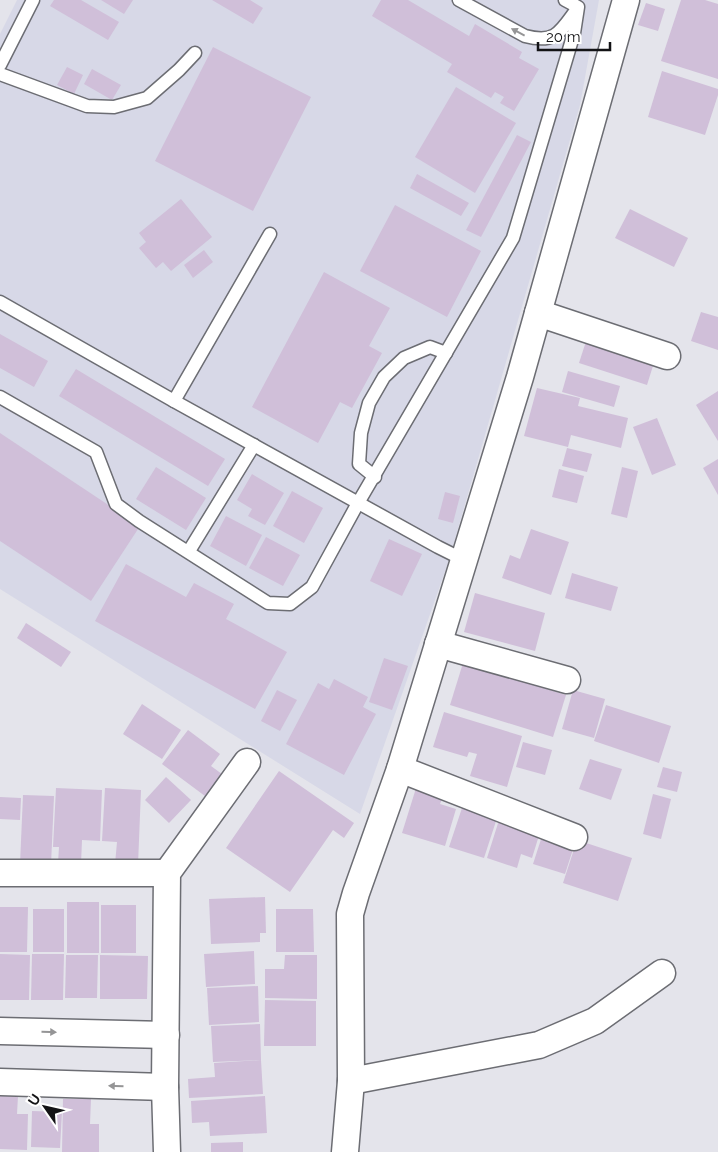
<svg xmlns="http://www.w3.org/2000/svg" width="718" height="1152" font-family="Raleway,sans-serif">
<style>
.built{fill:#d7d8e7}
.building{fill:#d0bfd9}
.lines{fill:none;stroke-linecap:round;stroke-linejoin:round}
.lane-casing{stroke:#6c6d73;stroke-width:15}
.street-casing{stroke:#6c6d73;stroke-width:29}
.lane{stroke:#fff;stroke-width:12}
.street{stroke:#fff;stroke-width:26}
.oneway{fill:#959596}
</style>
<rect width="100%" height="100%" fill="#e4e4eb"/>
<path class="built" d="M17 0H599L580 105 449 560 360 814 0 589V34Z"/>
<g class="building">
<path d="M54 0H81L119 22 108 40 50 6Z"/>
<path d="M101 0H133L124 14Z"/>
<path d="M212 0H250L263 8 253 24Z"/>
<path d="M381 0H408L469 36 475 24 522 52 519 58 539 69 514 111 500 103 504 97 495 92 491 98 447 72 452 64 372 16Z"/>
<path d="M681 0H705L718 4V79L661 61Z"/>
<path d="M646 3 665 9 658 31 638 25Z"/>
<path d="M213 47 311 97 253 211 155 161Z"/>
<path d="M67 67 83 75 74 94 57 85Z"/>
<path d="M92 69 121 85 112 100 84 84Z"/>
<path d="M662 71 718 89V95L705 135 648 117Z"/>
<path d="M456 87 516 123 475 193 415 157Z"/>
<path d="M517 135 531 142 481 237 466 230Z"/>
<path d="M417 174 469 203 461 216 410 188Z"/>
<path d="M181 199 212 237 171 271 163 262 156 268 139 248 146 242 139 233Z"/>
<path d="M395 205 481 251 447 317 360 271Z"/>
<path d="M630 209 688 238 674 267 615 238Z"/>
<path d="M204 250 213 262 193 278 184 265Z"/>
<path d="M324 272 390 308 369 346 382 353 352 408 340 402 318 443 252 407Z"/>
<path d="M701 312 718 317V350L691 341Z"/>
<path d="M589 332 657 353 647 385 579 363Z"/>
<path d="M0 334 48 361 34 387 0 368Z"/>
<path d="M76 369 225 459 208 486 59 396Z"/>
<path d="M568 371 620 386 614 407 562 392Z"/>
<path d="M537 388 580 398 578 406 628 418 621 448 571 435 568 447 524 436Z"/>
<path d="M718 391V441L696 405Z"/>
<path d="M657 418 676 465 652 475 633 427Z"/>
<path d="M0 433 140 526 91 601 0 541Z"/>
<path d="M567 448 592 454 587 472 562 466Z"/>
<path d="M718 459V495L703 468Z"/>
<path d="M156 467 206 498 186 530 136 499Z"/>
<path d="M622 467 638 471 627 518 611 514Z"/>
<path d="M559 469 584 476 577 503 552 497Z"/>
<path d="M252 474 284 493 265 525 248 516 252 509 237 500Z"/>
<path d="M292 491 323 508 304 543 273 526Z"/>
<path d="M445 492 460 496 453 523 438 519Z"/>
<path d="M226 516 262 535 246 566 210 546Z"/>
<path d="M531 529 569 542 551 595 502 578 510 555 520 559Z"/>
<path d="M266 537 300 555 283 586 249 568Z"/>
<path d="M389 539 422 554 402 596 370 581Z"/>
<path d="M126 564 186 597 194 583 234 604 226 619 287 652 255 709 95 621Z"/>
<path d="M572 573 618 587 611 611 565 598Z"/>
<path d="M475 593 545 613 535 651 464 632Z"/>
<path d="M26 623 71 652 61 667 17 638Z"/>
<path d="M384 658 408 666 392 710 369 702Z"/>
<path d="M463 663 566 695 553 737 450 705Z"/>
<path d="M334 679 368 697 363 707 376 714 344 775 286 744 318 683 329 689Z"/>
<path d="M277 690 297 700 280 731 261 721Z"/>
<path d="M573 690 605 699 594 738 562 729Z"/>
<path d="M142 704 181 730 162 759 123 734Z"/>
<path d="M606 705 671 726 659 763 594 741Z"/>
<path d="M444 712 522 736 507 787 470 776 477 754 469 752 467 757 433 747Z"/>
<path d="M188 730 220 754 211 766 226 777 209 799 162 764Z"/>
<path d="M523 742 552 750 545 775 516 767Z"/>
<path d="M590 759 622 769 611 800 579 789Z"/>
<path d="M663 767 682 772 677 792 657 787Z"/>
<path d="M279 771 354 823 344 838 333 830 290 892 226 848Z"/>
<path d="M166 777 191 800 169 823 145 800Z"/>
<path d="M417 785 444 794 440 804 456 809 445 846 402 833Z"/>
<path d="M56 788 102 790 100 841 82 840 81 864 58 863 59 847H53Z"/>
<path d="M105 788 141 790 138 865 115 864 117 842 102 841Z"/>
<path d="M653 794 671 799 661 839 643 834Z"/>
<path d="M23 795 54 796 51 865 20 864Z"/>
<path d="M0 797 21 798 20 820 0 819Z"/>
<path d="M463 805 498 815 484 858 449 847Z"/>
<path d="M500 817 541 829 532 858 521 854 517 868 487 858Z"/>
<path d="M544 830 576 840 565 874 533 864Z"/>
<path d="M577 840 632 858 618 901 563 883Z"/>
<path d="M265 897 266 933H260V942L211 944 209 899Z"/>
<rect x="67" y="902" width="32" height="51"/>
<rect x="101" y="905" width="35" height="48"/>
<path d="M0 907H28L27 952H0Z"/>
<rect x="33" y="909" width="31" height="43"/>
<path d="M276 909H313L314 952H276Z"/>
<path d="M254 951 255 984 206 987 204 954Z"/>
<path d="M0 954 30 955 29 1000H0Z"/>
<path d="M32 954H64L63 1000H31Z"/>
<path d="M66 955H98L97 998H65Z"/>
<path d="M100 955 148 956 147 999H100Z"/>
<path d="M285 955H317V999L265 998V969H284Z"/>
<path d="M258 986 259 1022 209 1025 207 988Z"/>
<path d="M265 1000 316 1001V1046H264Z"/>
<path d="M260 1024 261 1060 213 1062 211 1026Z"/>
<path d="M261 1060 263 1094 189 1098 188 1079 215 1077 214 1063Z"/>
<path d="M0 1095 18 1096 17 1114H28L27 1150 0 1149Z"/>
<path d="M265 1096 267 1133 210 1136 209 1122 192 1123 191 1101Z"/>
<path d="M63 1099H91L90 1124H99V1152H62Z"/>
<path d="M32 1111 62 1112 60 1148 31 1147Z"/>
<path d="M243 1142V1152H211V1143Z"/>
</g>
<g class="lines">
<defs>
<g id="lane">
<path d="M459 0 525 36C556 44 560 32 577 9"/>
<path d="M0 65 33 0"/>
<path d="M0 74 87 106 114 107 147 98 179 70 195 53"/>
<path d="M0 302 174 401 438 547 464 560"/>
<path d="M0 397 96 452 116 504 139 521 268 603 290 604 312 587 358 503 513 238 574 33 578 7 565 0"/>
<path d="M174 401 270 234"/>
<path d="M375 477 359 464 361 433 369 403 384 377 404 358 430 347 446 353"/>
<path d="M189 551 254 445"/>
</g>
<g id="street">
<path d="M538 313 667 356"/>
<path d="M438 644 567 680"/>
<path d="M400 769 574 837"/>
<path d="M0 873H167"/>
<path d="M0 1031 166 1035"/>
<path d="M351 1081 539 1045 595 1021 662 973"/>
<path d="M0 1082 165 1087"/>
<path d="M167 1152 165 1087 167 873 247 762"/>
<path d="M345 1152 351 1081 350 914 356 893 400 769 520 377 626 0"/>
</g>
</defs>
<use href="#lane" class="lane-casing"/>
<use href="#street" class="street-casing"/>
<use href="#lane" class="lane"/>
<use href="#street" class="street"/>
</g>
<defs><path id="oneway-solid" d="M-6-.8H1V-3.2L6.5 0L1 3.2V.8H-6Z" transform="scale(1.25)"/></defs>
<g class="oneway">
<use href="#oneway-solid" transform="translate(518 32) rotate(-152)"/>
<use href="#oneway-solid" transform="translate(49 1032) rotate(1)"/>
<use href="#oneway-solid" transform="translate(116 1086) rotate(-178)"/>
</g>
<g transform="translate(45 1107) rotate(304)" stroke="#ffffff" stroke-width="4" paint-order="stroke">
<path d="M0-4L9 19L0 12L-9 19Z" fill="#131315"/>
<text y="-8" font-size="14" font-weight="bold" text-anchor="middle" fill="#131315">U</text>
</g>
<path d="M538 42v8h72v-8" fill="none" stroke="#131315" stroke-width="2.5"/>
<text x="546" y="42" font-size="15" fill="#131315" stroke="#ffffff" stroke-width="4" paint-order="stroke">20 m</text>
</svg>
